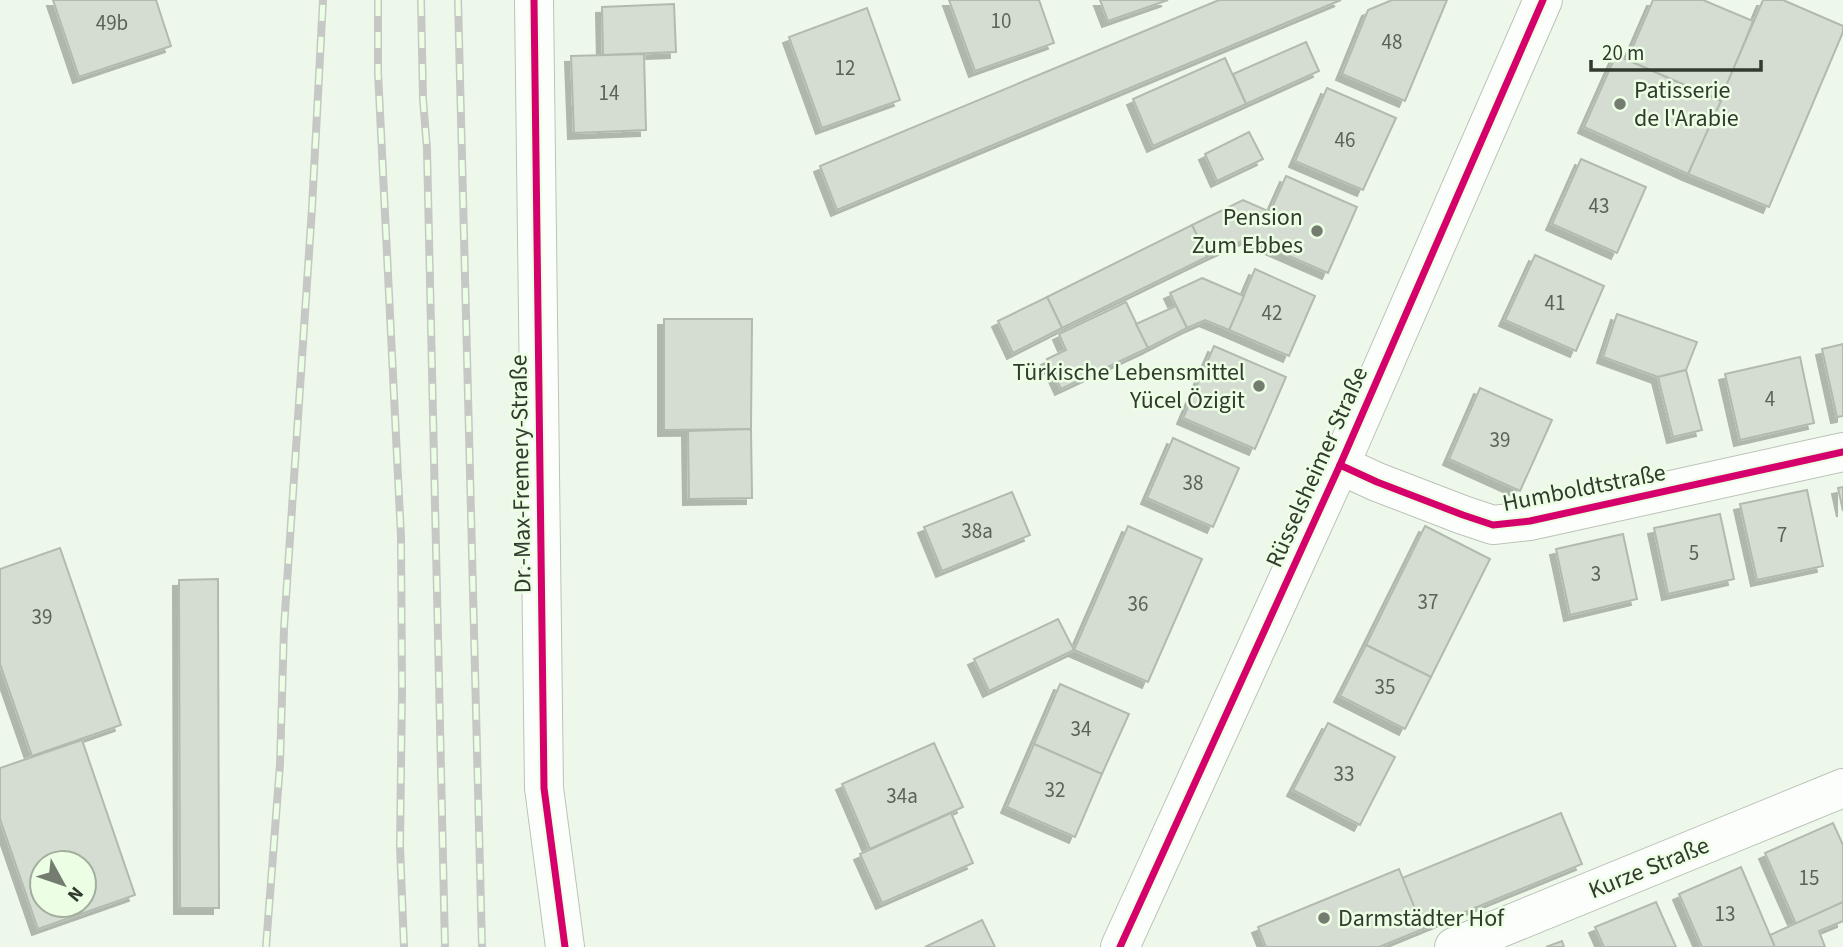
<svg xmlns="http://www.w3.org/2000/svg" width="1843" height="947" font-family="'Source Sans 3',sans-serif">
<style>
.building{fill:#d5ddd2;stroke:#b2baaf;stroke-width:2;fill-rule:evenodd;filter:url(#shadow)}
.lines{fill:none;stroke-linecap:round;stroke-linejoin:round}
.minor-casing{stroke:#bbc3b8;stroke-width:40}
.minor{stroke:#fcfefc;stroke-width:38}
.rail-casing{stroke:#c5c8c5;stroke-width:8}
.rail{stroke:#ecfee4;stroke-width:5;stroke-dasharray:16;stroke-linecap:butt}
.cycleway-casing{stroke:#ecfee4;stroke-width:11}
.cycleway{stroke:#d6006c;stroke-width:7}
.poi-dot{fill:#747c70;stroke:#ecfee4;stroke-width:2.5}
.labels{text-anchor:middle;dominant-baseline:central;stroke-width:5;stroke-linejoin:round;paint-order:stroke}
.number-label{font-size:21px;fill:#5b6258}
.poi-label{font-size:24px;fill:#32392f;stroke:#ecfee4;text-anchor:start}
.street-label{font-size:24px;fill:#32392f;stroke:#ecfee4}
</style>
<defs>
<filter id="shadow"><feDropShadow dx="-6" dy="6" stdDeviation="0" flood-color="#0004"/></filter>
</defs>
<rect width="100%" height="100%" fill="#eef8ea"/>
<g class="building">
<path d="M53 0H156L171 46 79 77Z"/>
<path d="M949 0H1039L1054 43 975 71Z"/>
<path d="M1100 0H1168L1108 21Z"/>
<path d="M1219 0H1341L837 210 820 166Z"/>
<path d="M1392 0H1447L1405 101 1342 74 1368 10Z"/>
<path d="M1653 0H1703L1753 21 1721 101 1627 60Z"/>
<path d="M1763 0H1783L1843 26V32L1769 207 1688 174Z"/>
<path d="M674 4 676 52 603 55 602 7Z"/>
<path d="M867 8 900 100 822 128 789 37Z"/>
<path d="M1306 42 1319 71 1246 104 1233 74Z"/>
<path d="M644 54 646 130 574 133 571 56Z"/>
<path d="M1616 55 1721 101 1688 174 1584 127Z"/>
<path d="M1225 58 1246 104 1153 146 1133 99Z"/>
<path d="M1327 88 1396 118 1363 190 1295 161Z"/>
<path d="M1249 132 1263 159 1217 181 1205 154Z"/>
<path d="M1581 159 1646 187 1617 253 1552 224Z"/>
<path d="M1286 176 1357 207 1328 273 1248 238 1207 257 1192 225 1243 200 1270 212Z"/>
<path d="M1192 225 1207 257 1062 328 1047 297Z"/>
<path d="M1535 255 1604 286 1576 351 1505 320Z"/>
<path d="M1255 269 1315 296 1289 356 1229 330Z"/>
<path d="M1202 278 1244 296 1229 330 1205 320 1187 328 1170 293Z"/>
<path d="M1047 297 1062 328 1013 353 998 321Z"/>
<path d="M1126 302 1148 348 1061 389 1047 359 1066 350 1059 334Z"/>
<path d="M1176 306 1187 328 1148 348 1136 324Z"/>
<path d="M1617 314 1697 342 1686 370 1658 377 1603 357Z"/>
<path d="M664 319H752L751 429 664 430Z"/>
<path d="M1843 344V416L1837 417 1822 349Z"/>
<path d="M1214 346 1286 377 1255 449 1183 418Z"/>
<path d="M1800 357 1814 423 1740 440 1725 374Z"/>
<path d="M1686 370 1702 430 1673 437 1658 377Z"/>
<path d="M1480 388 1552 420 1520 491 1449 459Z"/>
<path d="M751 429 752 498 689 499 688 431Z"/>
<path d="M1173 438 1239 468 1213 527 1147 498Z"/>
<path d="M1843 487V511L1838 488Z"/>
<path d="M1807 490 1823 566 1757 580 1740 504Z"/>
<path d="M1012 492 1030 535 942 571 924 527Z"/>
<path d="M1720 514 1734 579 1668 594 1654 528Z"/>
<path d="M1128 526 1202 559 1148 682 1074 650Z"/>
<path d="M1425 526 1490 559 1431 677 1366 645Z"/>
<path d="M1623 534 1637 599 1570 615 1556 549Z"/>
<path d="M60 548 121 725 32 756 0 664V569Z"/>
<path d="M218 579 219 908H180L179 580Z"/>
<path d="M1058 619 1074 650 989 691 974 659Z"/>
<path d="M1366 645 1431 677 1405 729 1340 696Z"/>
<path d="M1060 684 1129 714 1102 774 1034 744Z"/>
<path d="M1328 723 1395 757 1360 825 1293 790Z"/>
<path d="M82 740 135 895 38 929 0 819V768ZM42 863H84V905H42Z"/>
<path d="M934 743 963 807 870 849 842 784Z"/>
<path d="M1034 744 1102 774 1075 837 1007 807Z"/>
<path d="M951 813 973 863 882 903 860 854Z"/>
<path d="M1561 813 1582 864 1423 929 1402 878Z"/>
<path d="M1833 823 1843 845V902L1796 924 1765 853Z"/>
<path d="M1741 867 1775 947H1702L1679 894Z"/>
<path d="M1399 869 1423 929 1379 947H1266L1258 927Z"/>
<path d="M1656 902 1676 947H1604L1595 927Z"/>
<path d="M1843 902V921L1819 931 1825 947H1775L1770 935Z"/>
<path d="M982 920 995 947H925Z"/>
<path d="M1562 941 1564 947H1546Z"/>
</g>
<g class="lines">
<defs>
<g id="minor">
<path d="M534 0 544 788 565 947"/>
<path d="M1340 465 1377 482 1463 515 1493 525 1530 521 1843 452"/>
<path d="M1120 947 1340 465 1543 0"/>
<path d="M1454 947 1843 788"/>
</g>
</defs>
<use href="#minor" class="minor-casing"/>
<use href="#minor" class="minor"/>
<defs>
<g id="rail">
<path d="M378 0V72L401 537 402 690 400 846 404 947"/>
<path d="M421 0 423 99 427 149 445 947"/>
<path d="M458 0 482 947"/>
<path d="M266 947 280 764 284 628 312 208 323 0"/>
</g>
</defs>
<use href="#rail" class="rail-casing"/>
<use href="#rail" class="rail"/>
<defs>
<g id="cycleway">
<path d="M534 0 544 788 565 947"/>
<path d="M1340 465 1377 482 1463 515 1493 525 1530 521 1843 452"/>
<path d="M1120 947 1340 465 1543 0"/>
</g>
</defs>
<use href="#cycleway" class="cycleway-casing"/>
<use href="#cycleway" class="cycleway"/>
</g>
<g class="poi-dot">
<circle cx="1620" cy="104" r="7"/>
<circle cx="1317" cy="231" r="7"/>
<circle cx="1259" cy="386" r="7"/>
<circle cx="1324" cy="918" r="7"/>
</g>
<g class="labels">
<g class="number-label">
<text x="1001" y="21">10</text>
<text x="112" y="23">49b</text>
<text x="1392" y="42">48</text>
<text x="845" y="68">12</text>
<text x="609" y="93">14</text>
<text x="1345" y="140">46</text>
<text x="1599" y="206">43</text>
<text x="1555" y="303">41</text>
<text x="1272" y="313">42</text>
<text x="1770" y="399">4</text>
<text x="1500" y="440">39</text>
<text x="1193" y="483">38</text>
<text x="977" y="531">38a</text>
<text x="1782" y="535">7</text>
<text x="1694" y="553">5</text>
<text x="1596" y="574">3</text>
<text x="1428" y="602">37</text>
<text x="1138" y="604">36</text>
<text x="42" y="617">39</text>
<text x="1385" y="687">35</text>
<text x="1081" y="729">34</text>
<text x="1344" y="774">33</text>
<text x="1055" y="790">32</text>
<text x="902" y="796">34a</text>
<text x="1809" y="878">15</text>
<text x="1725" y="914">13</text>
</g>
<g class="poi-label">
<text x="1634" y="90">Patisserie<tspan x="1634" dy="28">de l'Arabie</tspan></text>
<text x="1303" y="217" text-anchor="end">Pension<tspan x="1303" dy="28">Zum Ebbes</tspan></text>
<text x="1245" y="372" text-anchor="end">Türkische Lebensmittel<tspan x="1245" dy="28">Yücel Özigit</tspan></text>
<text x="1338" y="918">Darmstädter Hof</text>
</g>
<g class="street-label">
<text transform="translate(1317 467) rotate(-66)">Rüsselsheimer Straße</text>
<text transform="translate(521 474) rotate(-91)">Dr.-Max-Fremery-Straße</text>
<text transform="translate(1584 488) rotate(-11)">Humboldtstraße</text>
<text transform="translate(1649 868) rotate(-22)">Kurze Straße</text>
</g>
</g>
<g transform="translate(63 884) rotate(130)"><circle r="33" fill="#ecfee4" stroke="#a2af9c" stroke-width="2"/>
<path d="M0-5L12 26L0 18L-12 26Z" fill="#747c70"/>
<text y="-10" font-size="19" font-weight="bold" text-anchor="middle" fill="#32392f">N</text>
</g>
<path d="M1591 60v10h170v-10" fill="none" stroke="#32392f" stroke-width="3.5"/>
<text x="1602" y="60" font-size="21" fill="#32392f" stroke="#ecfee4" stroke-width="5" paint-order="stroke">20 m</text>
</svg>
